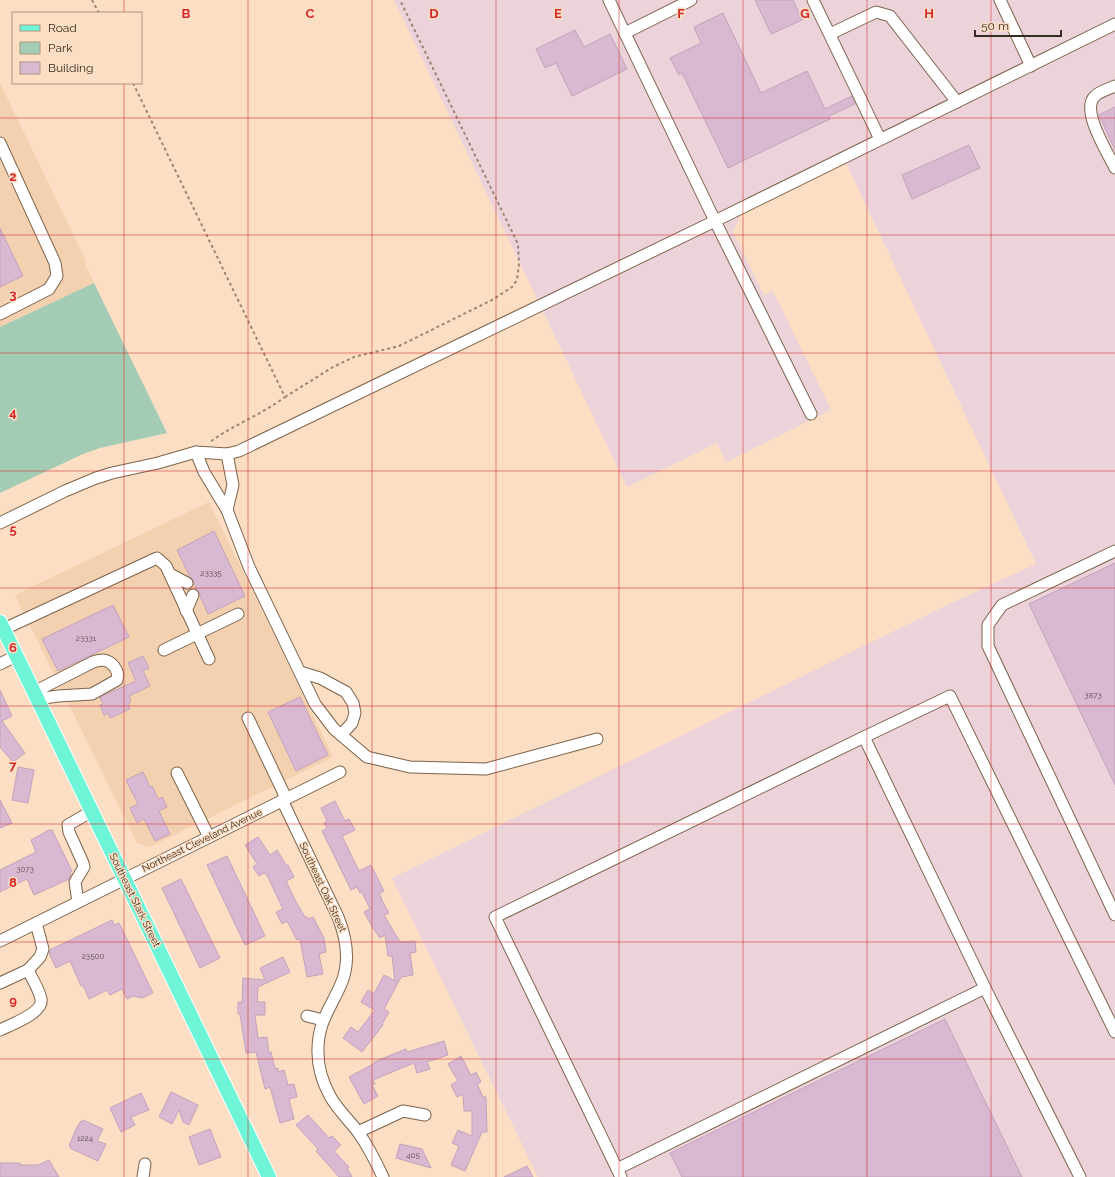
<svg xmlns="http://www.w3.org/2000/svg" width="1115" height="1177" font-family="Raleway,sans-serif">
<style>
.built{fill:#f3d1b0}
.industrial{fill:#ecd3da}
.green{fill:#a4ccb4}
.building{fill:#d9b9d2;stroke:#c2a3bc}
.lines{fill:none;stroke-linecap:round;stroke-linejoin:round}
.minor-casing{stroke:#7c634a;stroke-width:13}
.major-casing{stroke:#fff;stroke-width:16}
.path{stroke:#9a8673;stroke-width:2;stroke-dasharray:3 3;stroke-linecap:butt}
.minor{stroke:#fff;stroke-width:11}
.major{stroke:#6ef5d7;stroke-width:14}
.grid{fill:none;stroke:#d62828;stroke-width:1;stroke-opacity:0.55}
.labels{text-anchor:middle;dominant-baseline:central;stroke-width:3;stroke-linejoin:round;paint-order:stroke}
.number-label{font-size:8px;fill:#5f4e4d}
.street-label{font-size:10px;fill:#362b21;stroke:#fbdec3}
.grid-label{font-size:13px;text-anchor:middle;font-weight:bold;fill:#d62828;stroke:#fbdec3;stroke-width:3;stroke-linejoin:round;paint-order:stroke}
</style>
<rect width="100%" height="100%" fill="#fbdec3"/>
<g class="built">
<path d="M0 83 86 261 85 264 94 283 0 327Z"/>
<path d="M209 502 333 757 150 847 137 843 15 595Z"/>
</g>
<path class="industrial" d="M394 0H1115V1177H538L392 878 947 605 1036 564 846 163 740 215 733 232 764 295 773 291 831 410 726 462 717 443 627 487Z"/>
<path class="green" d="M94 283 167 433 100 448 83 454 0 493V327Z"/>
<g class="building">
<path d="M755 0H793L802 20 771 34Z"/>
<path d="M723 13 761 93 807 71 825 109 852 96 855 104 829 116 830 119 728 168 682 73 679 75 670 58 701 43 694 27Z"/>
<path d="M575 30 584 47 610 34 627 69 572 96 556 63 545 68 536 49Z"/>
<path d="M1115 107V150L1099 115Z"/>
<path d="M969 145 980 168 912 199 902 175Z"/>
<path d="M0 228 23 276 0 287Z"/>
<path d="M214 531 245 596 208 614 200 596 199 591 196 589 193 580 190 577 177 550Z"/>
<path d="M1115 563V785L1029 604Z"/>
<path d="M113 605 129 637 58 671 42 639Z"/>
<path d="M143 656 149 668 143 671 150 686 129 696 131 702 128 704 130 709 110 718 108 713 104 715 100 705 103 704 100 697 136 681 128 663Z"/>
<path d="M0 690 12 716 2 721 25 753 13 762 0 747Z"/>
<path d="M300 697 328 755 296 771 268 712Z"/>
<path d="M18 767 34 770 28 803 12 800Z"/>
<path d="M143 772 150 787 152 786 158 799 162 797 167 807 159 811 170 834 155 841 144 819 137 823 130 808 138 804 126 780Z"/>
<path d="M0 800 12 823 0 828Z"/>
<path d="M335 801 345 821 349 819 355 830 342 836 359 871 371 865 384 891 379 894 382 899H381L389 913 384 915 400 942 415 941 416 952 410 953 413 975 401 977 384 1009 389 1012 382 1024 383 1025 362 1052 343 1038 351 1027 358 1032 375 1010 361 1002 368 990 374 994 384 975 395 981 392 956H388L385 935 380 938 373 928 364 912 370 909 362 892 360 893 357 887 351 890 322 831 327 828 324 823 327 821 321 808Z"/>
<path d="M49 830H52L72 871 70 873 71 875 69 879 34 895 27 879 0 892V870L36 852 31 840Z"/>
<path d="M258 837 270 855 277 850 286 865H288L294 877 286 881 296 902 305 917H307L308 919 313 917 324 938 326 952 319 954 323 974 307 977 300 939 297 940 287 921 282 924 276 912 283 909 266 873 264 874V873L259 876 253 867 257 864 245 845Z"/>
<path d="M227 856 265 936 245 945 207 865Z"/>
<path d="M181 879 220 958 200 968 162 888Z"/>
<path d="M112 920 114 925 119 923 153 993 142 998 133 996 127 999 122 989 110 995 107 990 89 999 83 985 81 986 70 961 56 968 49 953 50 950Z"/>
<path d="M283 957 290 972 258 987 257 1002H265V1015H255L258 1038 267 1037 269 1053 271 1052 275 1069 278 1068V1072L284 1070 288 1085 294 1084 297 1097 289 1099 294 1119 280 1123 270 1087 265 1089 256 1052 246 1053 240 1014H238V1002H242L243 978 265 980 260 968Z"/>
<path d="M945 1019 1022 1177H682L670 1153Z"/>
<path d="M444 1041 448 1055 427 1062 430 1069 417 1073 414 1063 373 1080 375 1084 372 1085 378 1096 364 1104 349 1077 375 1063 374 1062 406 1049 407 1052Z"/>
<path d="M461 1056 471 1075 476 1072 481 1082 477 1084 483 1097H486L487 1132H482L465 1171 451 1165 459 1146 452 1143 458 1130 472 1136V1111H464L463 1094 457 1097 451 1085 458 1081 448 1064Z"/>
<path d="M171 1092 198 1105 189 1125 183 1122 179 1110 172 1124 159 1117Z"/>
<path d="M141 1093 149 1110 131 1117 135 1125 121 1132 110 1108Z"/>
<path d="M308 1115 329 1138 332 1136 341 1145 334 1151 349 1167 347 1168 352 1177H339L316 1151 318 1149 296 1125Z"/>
<path d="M83 1120 103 1129 97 1141 106 1144 98 1161 70 1148 71 1147 69 1146 76 1129 81 1121 82 1122Z"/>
<path d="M210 1129 221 1157 199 1165 189 1137Z"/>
<path d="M400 1144 422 1149 431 1168 396 1158Z"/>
<path d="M49 1160 59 1177H0V1163H20V1165H38Z"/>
<path d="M527 1166 533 1177H504Z"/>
</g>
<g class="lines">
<defs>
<g id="minor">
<path d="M609 0 715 221 811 414"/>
<path d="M813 0 880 139"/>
<path d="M1000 0 1031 66"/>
<path d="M625 33 691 0"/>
<path d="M830 34 876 12 890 16 957 102"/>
<path d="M1115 86C1109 89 1100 91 1095 96 1080 110 1108 153 1115 168"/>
<path d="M0 143 55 263 57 276 49 289 0 314"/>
<path d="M196 452 204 472 227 510 249 567 315 704 334 729 367 757 410 767 486 769 597 739"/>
<path d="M227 454 233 485 227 510"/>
<path d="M0 523 65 491 96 478 112 473 158 463 196 452 227 454 239 451 715 221 1115 24"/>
<path d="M1115 551 1002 605 988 625V646L1115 915"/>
<path d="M170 574 187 583"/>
<path d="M186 611 193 595"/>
<path d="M4 629 157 558 166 566 209 659"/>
<path d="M164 650 238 614"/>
<path d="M0 664 16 656"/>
<path d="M300 672 320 678 346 692 353 703 355 713 352 723 341 735"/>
<path d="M34 692 93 662C96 661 100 660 103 660 112 661 120 671 117 680L92 694 58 696 37 699"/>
<path d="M248 718 286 798"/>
<path d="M864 737 950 696 1115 1032"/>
<path d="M177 773 209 837"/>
<path d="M282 800 338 917C346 937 350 958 343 979 333 1006 317 1020 318 1053 318 1067 323 1083 330 1096 337 1109 349 1120 358 1132 368 1146 376 1162 383 1177"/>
<path d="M78 902 75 882 84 867 83 863 69 832 68 825 92 811"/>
<path d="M0 941 340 772"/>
<path d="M0 983 28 970"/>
<path d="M307 1016 323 1020"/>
<path d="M0 1030C10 1025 44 1013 41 999 39 989 32 979 28 970L40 957 43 949 36 923"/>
<path d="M358 1132 403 1111 425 1115"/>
<path d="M617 1169 985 988"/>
<path d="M143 1177 145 1164"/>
<path d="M621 1177 495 917 864 737 985 988 1080 1177"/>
</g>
<path id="major" d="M0 622 269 1177"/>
</defs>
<use href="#minor" class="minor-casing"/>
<use href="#major" class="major-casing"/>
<g class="path">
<path d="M92 0 99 13"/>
<path d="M133 83 285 397C261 415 233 425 210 442"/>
<path d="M285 397 333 367 354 357 399 346 492 300 512 287 517 280 519 264 518 244 400 0"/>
</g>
<use href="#minor" class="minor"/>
<use href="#major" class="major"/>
</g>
<path class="grid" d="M124 0V13M248 0V1177M372 0V1177M496 0V1177M619 0V1177M743 0V1177M867 0V1177M991 0V1177M124 83V1177M0 118H1115M0 235H1115M0 353H1115M0 471H1115M0 588H1115M0 706H1115M0 824H1115M0 942H1115M0 1059H1115"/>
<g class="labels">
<g class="number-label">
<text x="211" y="573">23335</text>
<text x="86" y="638">23331</text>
<text x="1093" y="695">3873</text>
<text x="25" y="869">3073</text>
<text x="93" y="956">23500</text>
<text x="85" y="1138">1224</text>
<text x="413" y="1155">405</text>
</g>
<g class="street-label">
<text transform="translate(202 840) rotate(-26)">Northeast Cleveland Avenue</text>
<text transform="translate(323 887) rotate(65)">Southeast Oak Street</text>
<text transform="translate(135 900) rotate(64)">Southeast Stark Street</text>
</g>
</g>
<g class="grid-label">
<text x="186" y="18">B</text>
<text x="310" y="18">C</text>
<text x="434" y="18">D</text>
<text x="558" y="18">E</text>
<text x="681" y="18">F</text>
<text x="805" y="18">G</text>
<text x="929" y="18">H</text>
<text x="13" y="181">2</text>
<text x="13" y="299">3</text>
<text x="13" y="417">4</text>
<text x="13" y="534">5</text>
<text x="13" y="652">6</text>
<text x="13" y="770">7</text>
<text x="13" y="887">8</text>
<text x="13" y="1005">9</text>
</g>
<rect x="12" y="12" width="130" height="72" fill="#fbdec3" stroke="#ac9682"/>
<rect x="20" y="25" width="20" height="6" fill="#6ef5d7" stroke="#ac9682"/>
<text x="48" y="32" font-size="12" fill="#362b21">Road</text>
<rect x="20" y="42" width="20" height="12" fill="#a4ccb4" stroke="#ac9682"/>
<text x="48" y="52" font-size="12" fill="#362b21">Park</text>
<rect x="20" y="62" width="20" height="12" fill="#d9b9d2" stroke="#ac9682"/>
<text x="48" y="72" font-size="12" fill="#362b21">Building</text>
<path d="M975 30v6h86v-6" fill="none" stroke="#362b21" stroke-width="2"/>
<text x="981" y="30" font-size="12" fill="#362b21" stroke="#fbdec3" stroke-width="3" paint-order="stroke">50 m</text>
</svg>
